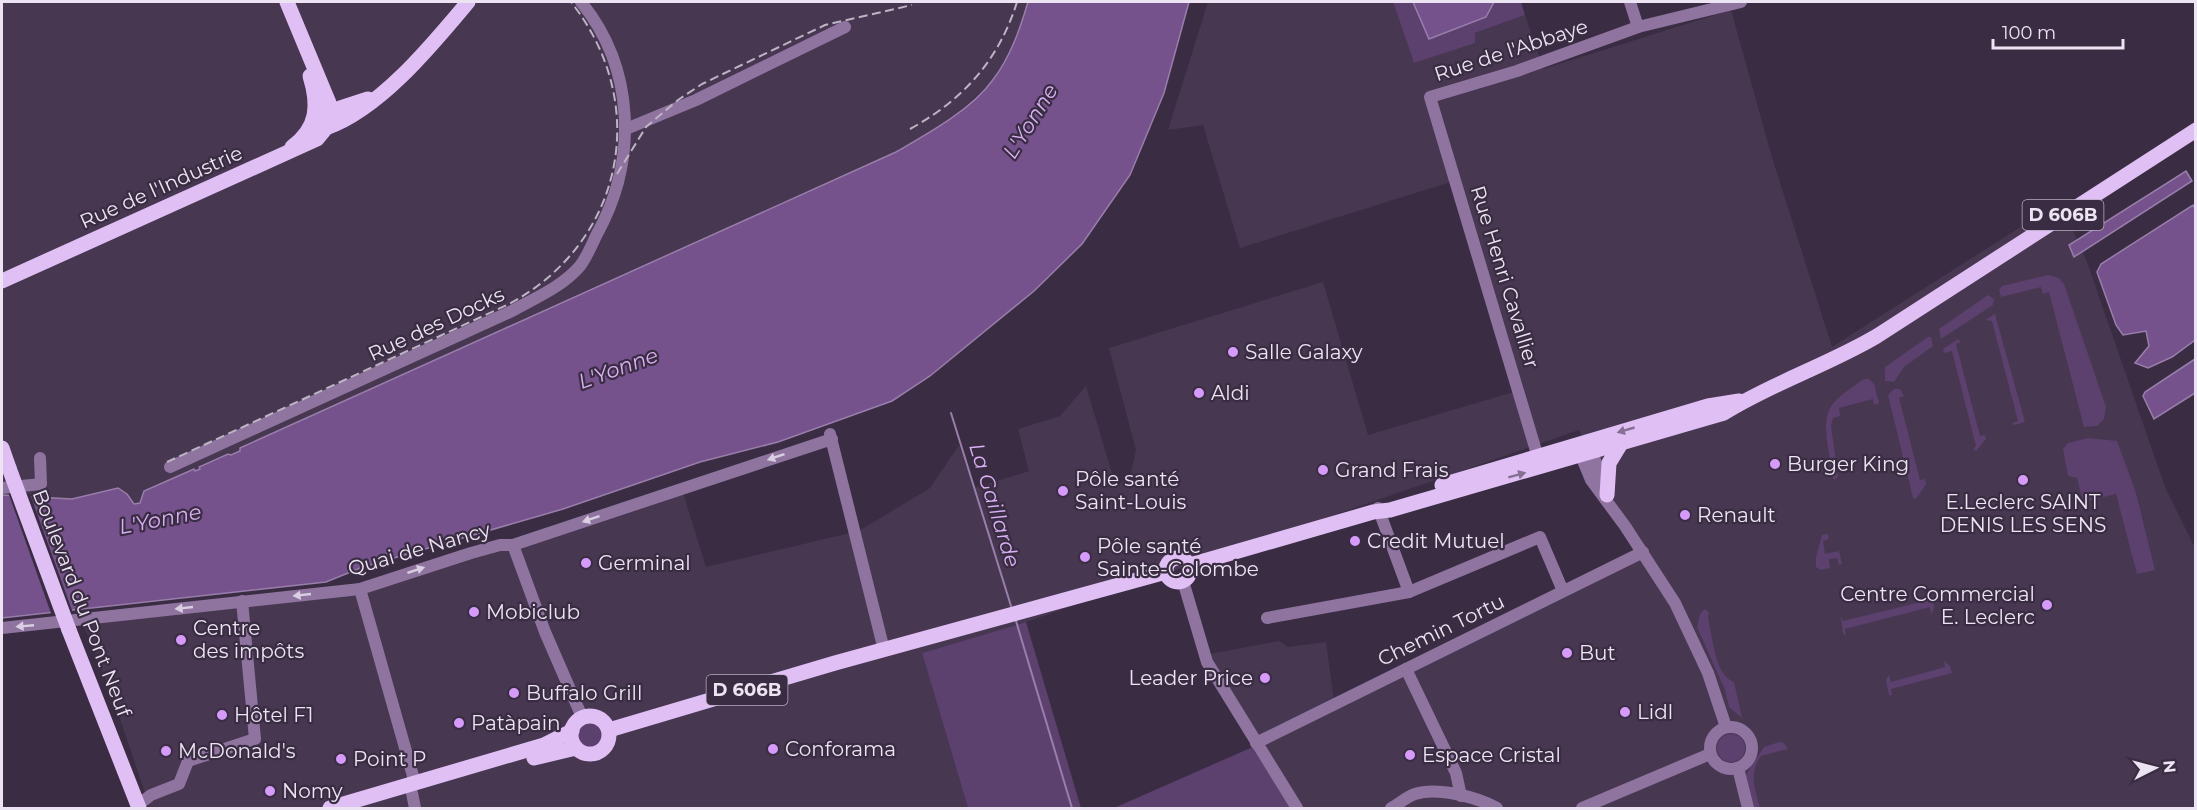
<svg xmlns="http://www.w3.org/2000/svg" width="2197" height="810" font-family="Montserrat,sans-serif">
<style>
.built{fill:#473751}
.green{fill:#5c406d}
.water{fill:#76528c;stroke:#997eab;stroke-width:1.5}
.pier{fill:#3a2d43}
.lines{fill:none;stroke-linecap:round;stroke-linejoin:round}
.stream{stroke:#997eab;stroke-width:2}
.minor{stroke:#8f74a0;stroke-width:12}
.major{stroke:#e0bff5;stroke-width:15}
.rail{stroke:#bdb4c4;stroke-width:2;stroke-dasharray:9 4.5;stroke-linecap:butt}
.major-bridge{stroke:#e0bff5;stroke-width:15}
.oneway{fill:#856f93}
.oneway2{fill:#d9cee2}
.poi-dot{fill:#d69bfa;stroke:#3a2d43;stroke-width:2}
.labels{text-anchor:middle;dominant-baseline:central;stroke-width:4.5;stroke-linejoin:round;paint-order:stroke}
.shield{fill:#3a2d43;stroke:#b7adbe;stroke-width:1.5}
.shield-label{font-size:18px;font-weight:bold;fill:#ece4f2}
.street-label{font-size:20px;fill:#ece4f2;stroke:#3a2d43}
.poi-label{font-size:20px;fill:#ece4f2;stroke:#3a2d43;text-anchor:start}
.water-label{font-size:21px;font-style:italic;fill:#d9b0f4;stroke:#3a2d43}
</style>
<rect width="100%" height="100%" fill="#3a2d43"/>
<g class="built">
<path d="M2 2H1028L1018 36 992 82 948 121 896 152 455 350 240 448V451L231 455 144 491 141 503 134 504 127 494 118 488 72 499 2 495Z"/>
<path d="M1208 2H1393L1414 63 1475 33 1525 15 1543 69 1731 10 1771 154 1832 347 2060 202 2087 262 2165 487 2195 548V808H1296L1205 655 1279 641 1288 647 1326 642 1335 708 1638 556 1579 430 1026 622 922 653 968 808H150L112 695 82 621 360 591 683 493 706 567 859 531 930 488 959 445 974 488 1029 471 1018 429 1060 416 1086 386 1116 487 1131 473 1136 450 1109 348 1323 282 1368 435 1524 389 1460 179 1240 248 1203 125 1168 130Z"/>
</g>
<g class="green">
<path d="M1393 2H1413L1429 39 1486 17 1494 2H1521L1525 15 1475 33V43L1414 63Z"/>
<path d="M2048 275 2059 278 2064 284 2106 407 2104 419 2097 426 2084 427 2049 292 2043 294 2041 287 2001 297 1999 290 2002 286Z"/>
<path d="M1988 295 1994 299 1993 305 1941 339 1939 329Z"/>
<path d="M1995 314 2025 422 2014 425 2012 423 2018 421 1992 321 1985 320Z"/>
<path d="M1928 337H1931L1933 346 1904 367 1894 382 1885 381V367Z"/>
<path d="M1958 339 1961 342 1956 344 1980 436 1985 435 1986 439 1976 451 1973 449 1976 446 1952 351 1944 353 1943 349Z"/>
<path d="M1864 379H1869L1874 384 1879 403 1874 405 1873 399 1839 408 1840 416 1833 418 1831 426 1838 477 1834 480C1830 474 1830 461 1829 453 1822 407 1827 405 1864 379Z"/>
<path d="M1894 389H1900L1904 396 1899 398 1920 480 1925 479 1926 484 1916 499 1913 498 1888 395Z"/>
<path d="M2088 438 2117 441 2136 493 2155 570 2137 574 2116 494 2083 502 2077 478 2068 476 2063 449 2068 443Z"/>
<path d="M1828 534 1829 539 1823 541 1825 554 1839 551 1842 564 1839 565 1837 558 1829 559 1830 568 1821 570 1816 567V557L1822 535Z"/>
<path d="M1933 599 1934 608 1931 614 1930 607 1845 629 1846 635 1843 634 1841 616 1843 621Z"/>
<path d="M1705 609 1709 612 1708 618C1713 638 1714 674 1734 682L1742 718 1729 707 1725 690 1697 627 1700 614Z"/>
<path d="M1026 622 1081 808H968L922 653Z"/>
<path d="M1944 661 1950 666 1952 673 1891 689 1892 695H1889L1886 680 1889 675 1891 682 1945 667Z"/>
<circle cx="591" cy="735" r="13"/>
<circle cx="1731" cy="748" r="14"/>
<path d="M1779 742 1784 743 1788 749 1761 756C1748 774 1755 788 1760 808H1754L1745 776 1764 747Z"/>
<path d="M1255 746 1296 808H1114Z"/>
</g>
<g class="water">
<path d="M1028 2H1189L1164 93 1130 175 1082 244 1034 291 930 376 892 401 778 442 700 462 563 509 363 567 326 582 2 618V495L72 499 118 488 127 494 134 504 140 503 144 491 194 469 195 471 200 469 199 467 228 454 231 455 240 451V448L896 152C927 134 971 110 992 81 1010 58 1020 29 1028 2Z"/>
<path d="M1413 2H1494L1486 17 1429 39Z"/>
<path d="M2186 171 2192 181 2074 257 2069 245Z"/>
<path d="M2193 205 2196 211 2195 340 2172 357 2148 368 2135 363 2149 346 2146 331 2123 335 2116 325 2097 272 2101 264Z"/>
<path d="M2195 359V393L2154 419 2143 396 2145 392Z"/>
</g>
<path class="pier" d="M8 492 30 494 73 613 52 616Z"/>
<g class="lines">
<g class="stream">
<path d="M951 413 1011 606"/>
<path d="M1016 621 1072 808"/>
</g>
<g class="minor">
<path d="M1630 2 1638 27"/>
<path d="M626 129 696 100 845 27"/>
<path d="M830 434 884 650"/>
<path d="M1589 443 1605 489"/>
<path d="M1577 446 1591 480 1625 526 1675 603 1708 673 1726 727"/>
<path d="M1540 464 1430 97 1517 71 1638 27 1741 2"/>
<path d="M170 467 512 311C535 298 562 287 580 266 587 257 592 244 597 234 638 160 635 68 581 2"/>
<path d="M2 488 41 484 40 458"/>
<path d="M1378 508 1409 592"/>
<path d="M513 545 545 632 582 717"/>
<path d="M1183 581 1207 662 1297 808"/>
<path d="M360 589 415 783"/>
<path d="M1267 618 1409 592 1540 537 1563 591"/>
<path d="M2 628 360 589 471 553 500 545H513L832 439"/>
<path d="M1406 669 1456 773 1461 796"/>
<circle cx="1731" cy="748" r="21"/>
<path d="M1256 743 1643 552"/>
<path d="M1738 768 1748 808"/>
<path d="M412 793 415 808"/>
<path d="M138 805 151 795 179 784 188 761 255 739 242 601"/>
<path d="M1391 808C1399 804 1406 797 1415 794 1438 787 1477 797 1497 808"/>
<path d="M1582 808 1710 754"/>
</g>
<g class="major">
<path d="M322 114 368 99"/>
<path d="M326 128C380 109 432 45 468 2"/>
<path d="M292 147C318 128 319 105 310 76"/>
<path d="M2 281 317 139 326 128 329 103 287 2"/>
<path d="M2 448 9 468"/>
<path d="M1442 485 1708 406 1739 401"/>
<path d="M1607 495 1609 463 1620 445"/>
<circle cx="1178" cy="570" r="12"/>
<path d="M1190 565 1373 512 1390 510 1724 413C1772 383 1828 365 1877 336L2196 130"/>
<path d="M69 630 139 808"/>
<circle cx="590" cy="735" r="19"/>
<path d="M609 730 835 663 1166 572"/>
<path d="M534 758 576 748"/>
<path d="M330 808 544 745 572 731"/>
</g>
<g class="rail">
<path d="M910 129C963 100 999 60 1017 2"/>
<path d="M617 174 646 127 678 100 702 84 825 25 912 5"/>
<path d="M167 462 507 305C624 244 652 104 571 2"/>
</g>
<path class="major-bridge" d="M9 468 69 630"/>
</g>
<defs><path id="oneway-solid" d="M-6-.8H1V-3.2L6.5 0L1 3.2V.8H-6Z" transform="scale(1.5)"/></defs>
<g class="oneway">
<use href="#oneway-solid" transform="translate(1626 430) rotate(164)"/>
<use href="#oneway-solid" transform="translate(1517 475) rotate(-15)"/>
</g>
<g class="oneway2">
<use href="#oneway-solid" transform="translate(776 457) rotate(161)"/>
<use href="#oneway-solid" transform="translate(591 519) rotate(161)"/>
<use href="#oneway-solid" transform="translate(416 570) rotate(-18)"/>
<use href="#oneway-solid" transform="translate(302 595) rotate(174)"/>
<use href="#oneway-solid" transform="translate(184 608) rotate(174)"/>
<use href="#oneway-solid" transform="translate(25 626) rotate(175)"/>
</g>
<g class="poi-dot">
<circle cx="1233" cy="352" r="6"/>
<circle cx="1199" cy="393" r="6"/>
<circle cx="1775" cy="464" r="6"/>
<circle cx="1323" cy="470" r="6"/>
<circle cx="2023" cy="480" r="6"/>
<circle cx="1063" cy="491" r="6"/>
<circle cx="1685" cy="515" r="6"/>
<circle cx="1355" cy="541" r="6"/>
<circle cx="1085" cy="557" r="6"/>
<circle cx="586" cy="563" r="6"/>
<circle cx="2047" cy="605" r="6"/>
<circle cx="474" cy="612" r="6"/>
<circle cx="181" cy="640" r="6"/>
<circle cx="1567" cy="653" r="6"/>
<circle cx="1265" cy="678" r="6"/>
<circle cx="514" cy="693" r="6"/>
<circle cx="1625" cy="712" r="6"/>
<circle cx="222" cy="715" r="6"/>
<circle cx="459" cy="723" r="6"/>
<circle cx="773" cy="749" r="6"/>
<circle cx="166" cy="751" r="6"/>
<circle cx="1410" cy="755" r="6"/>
<circle cx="341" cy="759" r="6"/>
<circle cx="270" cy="791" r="6"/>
</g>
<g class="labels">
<g class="shield">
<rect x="2022.5" y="200" width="81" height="30" rx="4.5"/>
<rect x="706.5" y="675" width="81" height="30" rx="4.5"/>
</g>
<g class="shield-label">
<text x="2063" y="215">D 606B</text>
<text x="747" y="690">D 606B</text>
</g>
<g class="street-label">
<text transform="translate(1511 50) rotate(-18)">Rue de l'Abbaye</text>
<text transform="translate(161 187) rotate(-24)">Rue de l'Industrie</text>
<text transform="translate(1505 277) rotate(73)">Rue Henri Cavallier</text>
<text transform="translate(436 324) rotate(-25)">Rue des Docks</text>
<text transform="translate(419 549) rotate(-16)">Quai de Nancy</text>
<text transform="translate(82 603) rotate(69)">Boulevard du Pont Neuf</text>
<text transform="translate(1441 630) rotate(-26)">Chemin Tortu</text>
</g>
<g class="poi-label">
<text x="1245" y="352">Salle Galaxy</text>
<text x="1211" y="393">Aldi</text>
<text x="1787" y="464">Burger King</text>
<text x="1335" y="470">Grand Frais</text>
<text x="1075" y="479">Pôle santé<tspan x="1075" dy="23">Saint-Louis</tspan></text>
<text x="2023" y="502" text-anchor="middle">E.Leclerc SAINT<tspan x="2023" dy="23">DENIS LES SENS</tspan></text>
<text x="1697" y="515">Renault</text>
<text x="1367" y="541">Credit Mutuel</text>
<text x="1097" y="546">Pôle santé<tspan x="1097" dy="23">Sainte-Colombe</tspan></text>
<text x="598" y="563">Germinal</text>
<text x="2035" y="594" text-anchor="end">Centre Commercial<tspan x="2035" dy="23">E. Leclerc</tspan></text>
<text x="486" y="612">Mobiclub</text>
<text x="193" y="628">Centre<tspan x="193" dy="23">des impôts</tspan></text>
<text x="1579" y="653">But</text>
<text x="1253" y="678" text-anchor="end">Leader Price</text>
<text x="526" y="693">Buffalo Grill</text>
<text x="1637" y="712">Lidl</text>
<text x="234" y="715">Hôtel F1</text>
<text x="471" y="723">Patàpain</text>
<text x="785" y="749">Conforama</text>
<text x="178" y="751">McDonald's</text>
<text x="1422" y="755">Espace Cristal</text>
<text x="353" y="759">Point P</text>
<text x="282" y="791">Nomy</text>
</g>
<g class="water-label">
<text transform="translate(1030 121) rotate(-58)">L'Yonne</text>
<text transform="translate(618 368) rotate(-20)">L'Yonne</text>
<text transform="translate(995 505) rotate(73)">La Gaillarde</text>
<text transform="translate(160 519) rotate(-11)">L'Yonne</text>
</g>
</g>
<rect width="2197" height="810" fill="none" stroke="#ece4f2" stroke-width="6"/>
<g transform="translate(2155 768) rotate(84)" stroke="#3a2d43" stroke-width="4.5" paint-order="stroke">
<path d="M0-4.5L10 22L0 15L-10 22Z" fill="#ece4f2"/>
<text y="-9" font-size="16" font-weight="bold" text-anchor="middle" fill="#ece4f2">N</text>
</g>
<path d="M1993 39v9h130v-9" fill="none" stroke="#ece4f2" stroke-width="3"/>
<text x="2002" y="39" font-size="18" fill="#ece4f2" stroke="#3a2d43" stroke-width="4.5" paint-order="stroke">100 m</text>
</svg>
